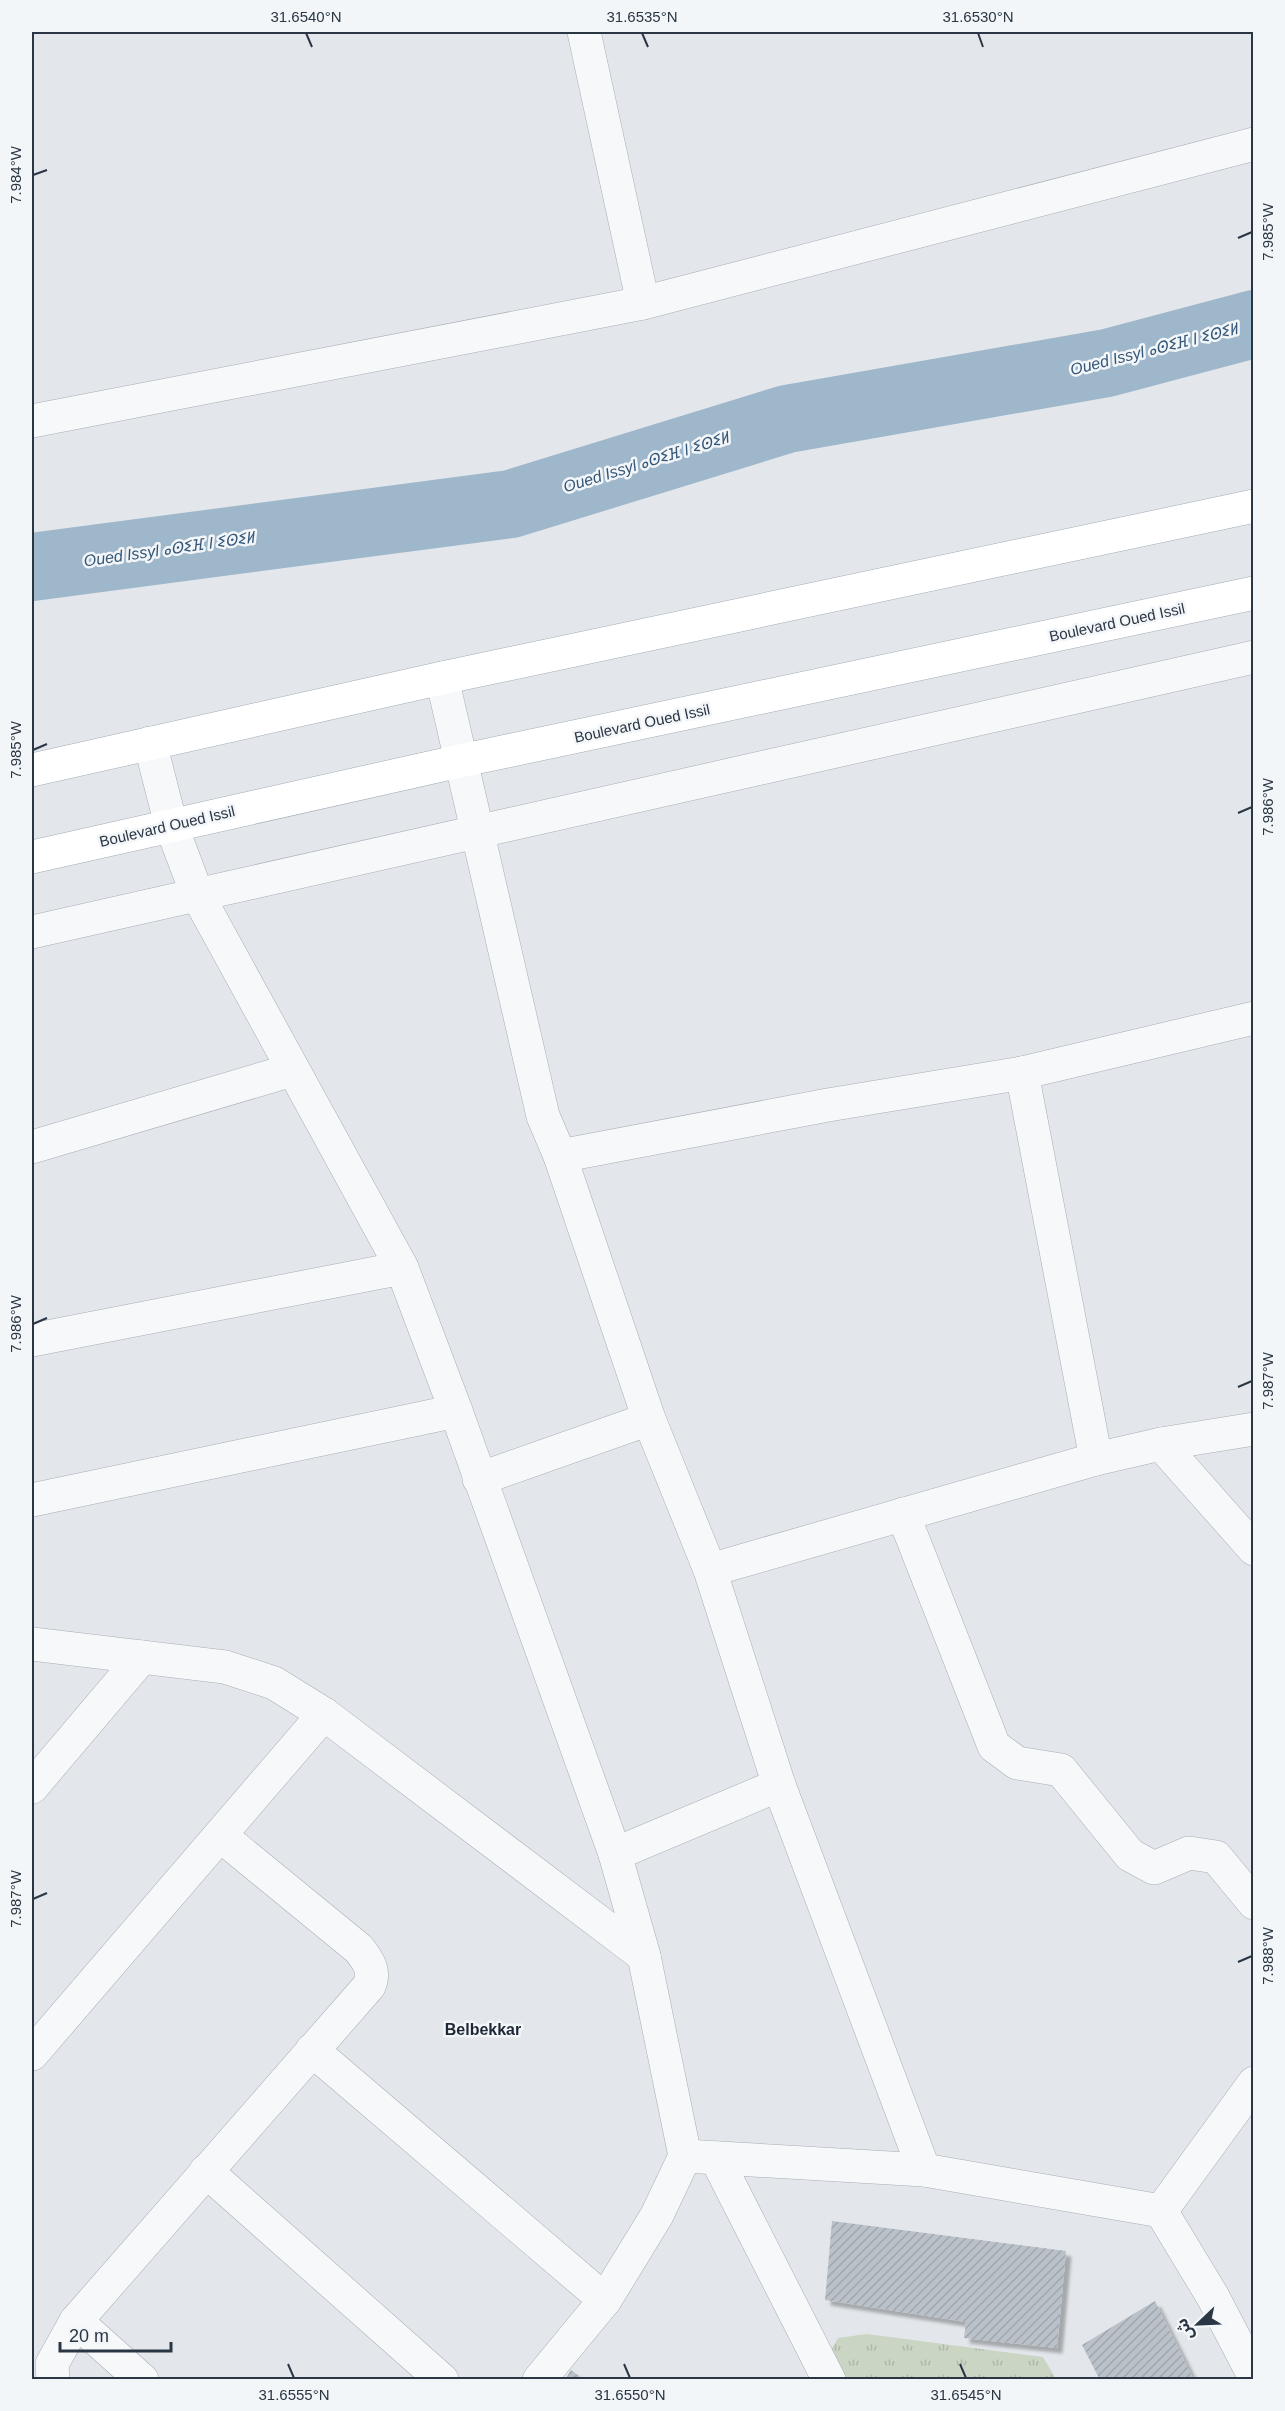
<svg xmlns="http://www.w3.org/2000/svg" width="1285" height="2411" font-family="Helvetica,'Noto Sans Arabic','Noto Sans Tifinagh',sans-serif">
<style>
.park{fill:url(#park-tufts)}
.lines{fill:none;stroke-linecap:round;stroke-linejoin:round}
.river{stroke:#9fb7cb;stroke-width:68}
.building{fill:url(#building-hatch);filter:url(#shadow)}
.minor-casing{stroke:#a8aeb6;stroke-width:34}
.major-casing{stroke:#a2acb7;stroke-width:34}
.minor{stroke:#f6f8f9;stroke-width:33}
.major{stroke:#fff;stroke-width:33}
.ticks{fill:none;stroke:#2b3644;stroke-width:2}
.labels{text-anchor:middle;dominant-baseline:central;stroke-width:5;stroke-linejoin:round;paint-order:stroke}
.street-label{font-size:15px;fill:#2b3644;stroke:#f3f6f8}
.water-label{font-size:16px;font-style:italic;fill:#345778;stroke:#f3f6f8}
.neighbourhood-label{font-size:16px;font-weight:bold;fill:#1d2735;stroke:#f3f6f8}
.neatline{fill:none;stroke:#2b3644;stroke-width:2}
.ticks-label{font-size:15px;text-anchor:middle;fill:#2b3644}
</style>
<defs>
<pattern id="park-tufts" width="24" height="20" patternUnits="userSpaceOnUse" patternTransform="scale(1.5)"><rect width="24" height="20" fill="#cad5c4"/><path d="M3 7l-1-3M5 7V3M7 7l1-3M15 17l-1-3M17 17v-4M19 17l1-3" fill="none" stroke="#aeb7aa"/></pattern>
<pattern id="building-hatch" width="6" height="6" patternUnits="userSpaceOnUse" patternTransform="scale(1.5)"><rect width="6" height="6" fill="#bac1c9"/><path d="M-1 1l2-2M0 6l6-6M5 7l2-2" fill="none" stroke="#a0a6ae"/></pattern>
<filter id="shadow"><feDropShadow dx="5.5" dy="5.5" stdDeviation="1.5" flood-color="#0004"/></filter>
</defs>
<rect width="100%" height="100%" fill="#e3e7eb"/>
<path class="park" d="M867 2334 1043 2357 1056 2379 814 2380 838 2338Z"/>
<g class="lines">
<path class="river" d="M32 567 511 504 787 419 1107 363 1254 324"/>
</g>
<g class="building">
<path d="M832 2221 1066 2251 1057 2348 964 2338 966 2322 825 2300Z"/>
<path d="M1155 2301 1194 2380H1100L1082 2345Z"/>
<path d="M571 2370 584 2380H565Z"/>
</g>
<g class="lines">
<defs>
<g id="minor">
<path d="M584 32 643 303"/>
<path d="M32 421 643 303 1254 144"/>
<path d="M442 678 543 1116 560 1156 649 1419 710 1570 779 1785 924 2170"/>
<path d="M150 743 171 825 197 894 402 1268 456 1411 615 1854 644 1956 685 2156 657 2215 605 2300 539 2380"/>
<path d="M32 932 1254 657"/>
<path d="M1022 1073 1096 1459"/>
<path d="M32 1147 292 1070"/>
<path d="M560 1156 828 1105 1022 1073 1254 1018"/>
<path d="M32 1340 402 1268"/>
<path d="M1161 1444 1254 1549"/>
<path d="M479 1479 649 1419"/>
<path d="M32 1500 456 1411"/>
<path d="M903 1514 994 1746 1017 1763 1061 1770 1130 1855 1154 1868 1189 1853 1216 1857 1254 1903"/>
<path d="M710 1570 1096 1459 1161 1444 1254 1429"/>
<path d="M32 1644 225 1667 274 1683 324 1714 644 1956"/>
<path d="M32 1787 142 1657"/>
<path d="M615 1854 779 1785"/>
<path d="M312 2050 605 2300"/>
<path d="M32 2054 324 1714"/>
<path d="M685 2156 924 2170 1161 2211 1213 2297 1254 2376"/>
<path d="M716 2158 829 2380"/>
<path d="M206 2171 442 2380"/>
<path d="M1161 2211 1254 2083"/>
<path d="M76 2321 142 2380"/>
<path d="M53 2380 52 2364 76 2321 369 1986C376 1971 368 1961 359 1949L221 1836"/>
</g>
<g id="major">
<path d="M32 770 442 678 1254 506"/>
<path d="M32 857 460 761 1254 593"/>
</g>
</defs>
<use href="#minor" class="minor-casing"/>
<use href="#major" class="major-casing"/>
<use href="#minor" class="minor"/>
<use href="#major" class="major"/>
</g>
<path class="ticks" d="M306 33 312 47M642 33 648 47M978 33 983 47M33 175 47 170M1238 238 1252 232M33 750 47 744M1238 813 1252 807M33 1324 47 1318M1238 1387 1252 1381M33 1899 47 1893M1238 1962 1252 1956M288 2364 294 2378M624 2364 630 2378M960 2364 966 2378"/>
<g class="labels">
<g class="street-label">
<text transform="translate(1117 622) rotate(-12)">Boulevard Oued Issil</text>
<text transform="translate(642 723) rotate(-12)">Boulevard Oued Issil</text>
<text transform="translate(167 826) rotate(-13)">Boulevard Oued Issil</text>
</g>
<g class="water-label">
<text transform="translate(1154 349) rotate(-14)">Oued Issyl ⴰⵙⵉⴼ ⵏ ⵉⵙⵉⵍ</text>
<text transform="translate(646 462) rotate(-17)">Oued Issyl ⴰⵙⵉⴼ ⵏ ⵉⵙⵉⵍ</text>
<text transform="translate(169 549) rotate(-8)">Oued Issyl ⴰⵙⵉⴼ ⵏ ⵉⵙⵉⵍ</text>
</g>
<g class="neighbourhood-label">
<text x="483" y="2029">Belbekkar</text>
</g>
</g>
<rect width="1285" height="2411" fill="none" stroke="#f3f6f8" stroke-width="66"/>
<g transform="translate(1198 2324) rotate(247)" stroke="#f3f6f8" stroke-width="4.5" paint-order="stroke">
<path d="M0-4.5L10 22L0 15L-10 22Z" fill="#2b3644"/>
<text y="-9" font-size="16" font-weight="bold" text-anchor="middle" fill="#2b3644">ش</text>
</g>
<path d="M60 2342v9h111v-9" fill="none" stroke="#2b3644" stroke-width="3"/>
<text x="69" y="2342" font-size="18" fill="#2b3644" stroke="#f3f6f8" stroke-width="4.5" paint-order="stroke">20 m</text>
<rect x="33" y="33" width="1219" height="2345" class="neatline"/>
<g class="ticks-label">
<text x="306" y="22">31.6540°N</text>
<text x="642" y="22">31.6535°N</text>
<text x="978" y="22">31.6530°N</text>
<text transform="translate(16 175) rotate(-90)" y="5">7.984°W</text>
<text transform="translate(1268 232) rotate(-90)" y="5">7.985°W</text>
<text transform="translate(16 750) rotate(-90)" y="5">7.985°W</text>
<text transform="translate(1268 807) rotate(-90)" y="5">7.986°W</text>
<text transform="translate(16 1324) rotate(-90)" y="5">7.986°W</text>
<text transform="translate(1268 1381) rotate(-90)" y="5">7.987°W</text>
<text transform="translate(16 1899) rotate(-90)" y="5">7.987°W</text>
<text transform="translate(1268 1956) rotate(-90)" y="5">7.988°W</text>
<text x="294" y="2400">31.6555°N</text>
<text x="630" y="2400">31.6550°N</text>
<text x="966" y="2400">31.6545°N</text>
</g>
</svg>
